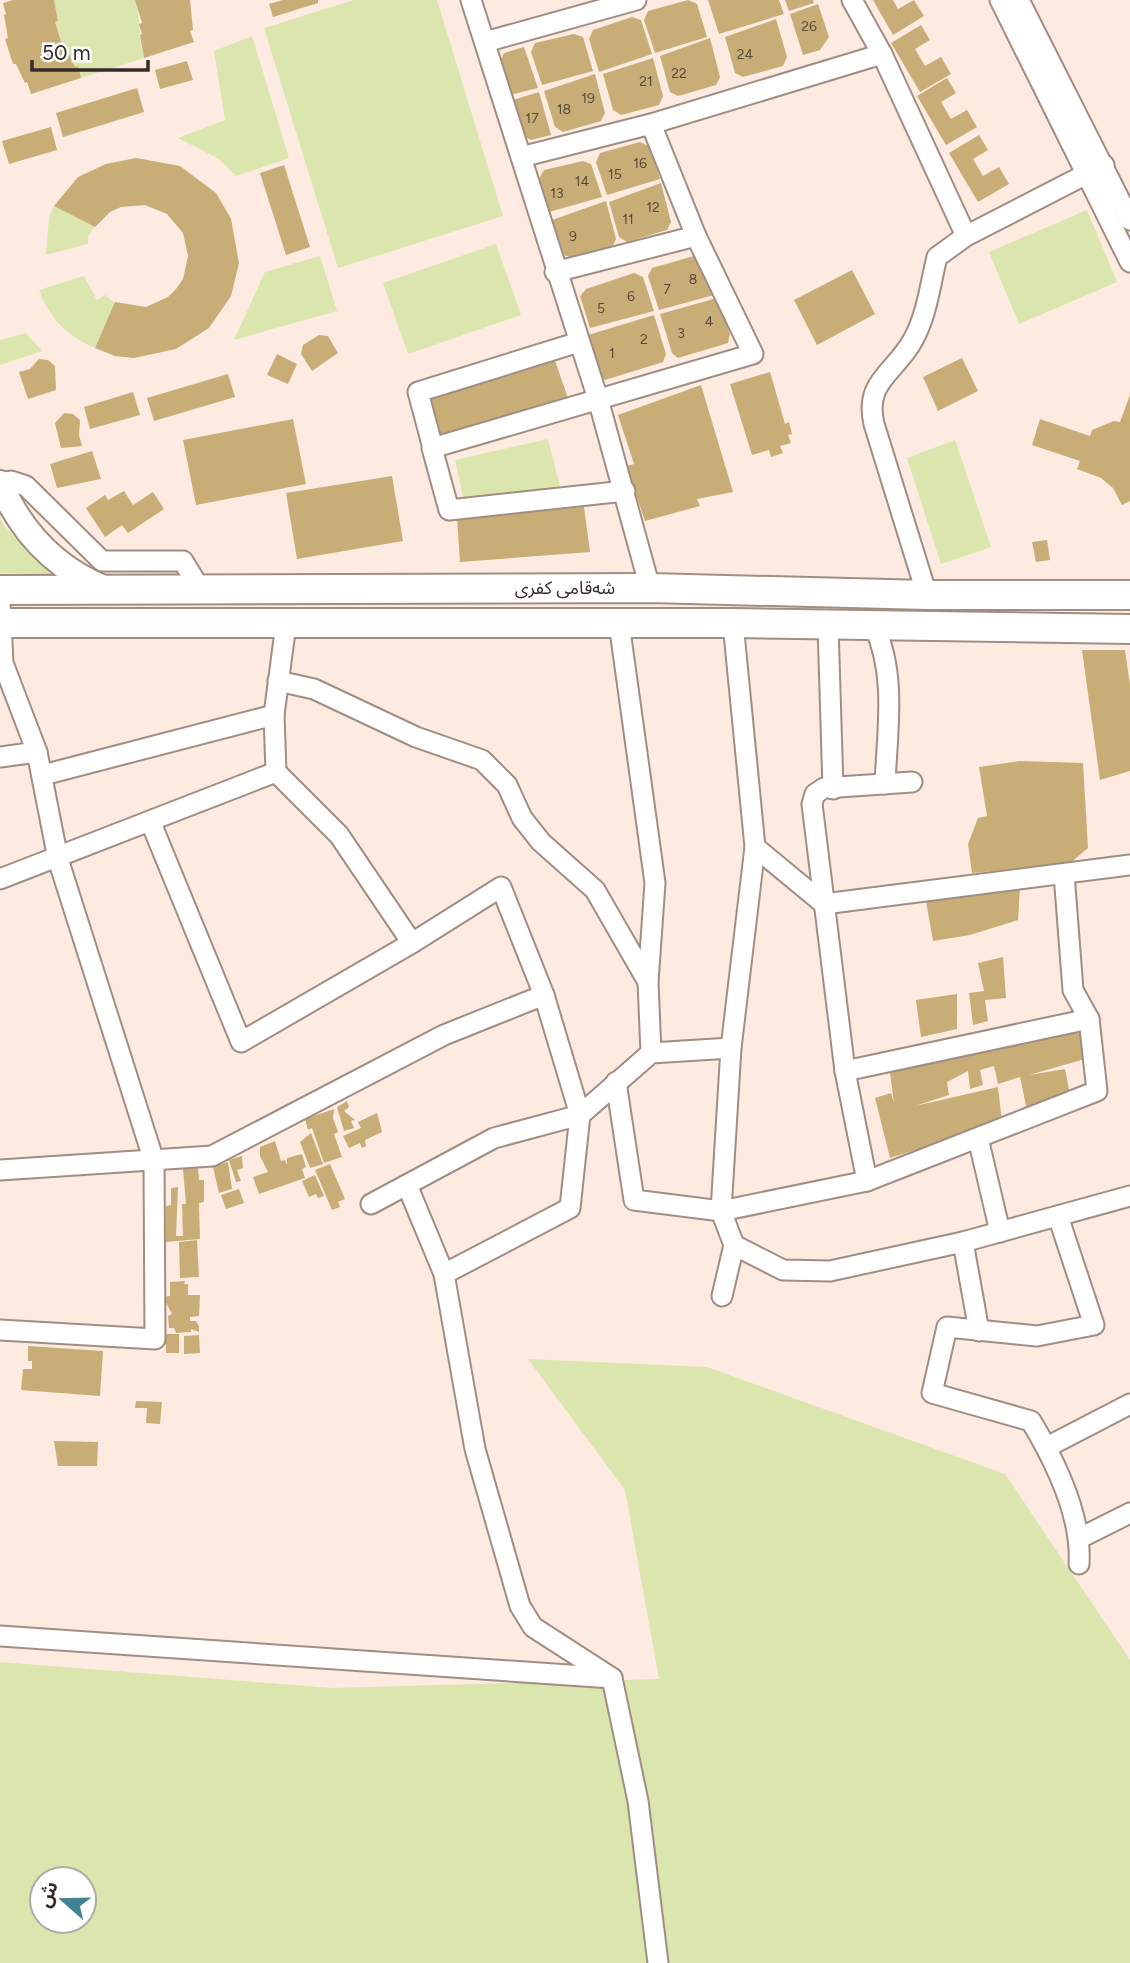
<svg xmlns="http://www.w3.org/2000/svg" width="1130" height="1963" font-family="Figtree,'Noto Sans Arabic',sans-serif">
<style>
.green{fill:#dae6ad;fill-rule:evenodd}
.building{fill:#c8ad76}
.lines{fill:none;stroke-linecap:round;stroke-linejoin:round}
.minor-casing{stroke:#a18d81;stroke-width:23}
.major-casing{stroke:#a18d81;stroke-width:28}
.highway-casing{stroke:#a18d81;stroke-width:32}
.minor{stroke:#fff;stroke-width:19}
.major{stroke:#fff;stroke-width:24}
.highway{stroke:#fff;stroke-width:28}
.labels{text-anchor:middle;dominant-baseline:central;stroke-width:6;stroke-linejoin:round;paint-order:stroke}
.number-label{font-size:14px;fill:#5a4c3c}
.street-label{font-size:18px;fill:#352c28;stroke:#fff}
</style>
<rect width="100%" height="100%" fill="#fdebe1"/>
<g class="green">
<path d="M54 0H135C142 24 138 39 144 58L81 78 78 67H75L72 57 63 48 55 22 58 21Z"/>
<path d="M354 0H437L503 216 338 268 264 28Z"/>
<path d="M252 36 289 158 236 176 219 159 178 138 225 120 214 51Z"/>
<path d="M54 206 94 227 88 237V244L46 255 49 217Z"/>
<path d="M1087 210 1117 282 1019 324 989 252Z"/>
<path d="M496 244 521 315 408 354 383 283Z"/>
<path d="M320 256 337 311 234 340 265 272Z"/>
<path d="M84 276 97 300 105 295 115 303 95 348C66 335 50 319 39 290Z"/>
<path d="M26 333 42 351 0 365V340Z"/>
<path d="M548 439 561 490 464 501 455 460Z"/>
<path d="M955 440 991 547 941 564 907 458Z"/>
<path d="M0 518 4 526 54 574 0 573Z"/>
<path d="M528 1359 707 1367 1005 1474 1130 1660V1963H0V1662L332 1688 659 1679 625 1490ZM42 1879H84V1921H42Z"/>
</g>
<g class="building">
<path d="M13 0H54L58 21 55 22 63 48 66 47 75 67 78 66 81 78 31 94 27 82 25 83 16 64H13L5 39 8 38 4 15 6 14 3 3Z"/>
<path d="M135 0H190L193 30 190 31 194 42 144 58 140 35 142 34 139 24 142 23Z"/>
<path d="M283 0H318V3L273 17 269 4Z"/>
<path d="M688 0 697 4 707 37 655 53 644 20 648 11Z"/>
<path d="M708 0H779L784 14 719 34Z"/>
<path d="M785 0H813L814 3 789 11Z"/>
<path d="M873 0H893L898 9 914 0 924 16 893 35Z"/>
<path d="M818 4 829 37 820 50 803 55 790 14Z"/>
<path d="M632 17 641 20 652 54 599 72 589 39 593 30Z"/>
<path d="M776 19 787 57 783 66 743 77 735 73 725 37Z"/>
<path d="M921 25 930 40 915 49 925 66 941 57 951 74 920 92 891 43Z"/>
<path d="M574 34 583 37 593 71 542 85 531 52 535 43Z"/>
<path d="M710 38 720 77 716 85 678 96 670 92 660 56Z"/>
<path d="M524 47 538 88 510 95 500 62 504 53Z"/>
<path d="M653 58 663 96 659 105 621 115 613 110 603 74Z"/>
<path d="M187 61 193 80 160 89 155 70Z"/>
<path d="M595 74 605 113 601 121 563 132 555 127 544 91Z"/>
<path d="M947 78 956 93 941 102 951 119 967 110 977 127 946 145 917 96Z"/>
<path d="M137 88 144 112 63 137 56 113Z"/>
<path d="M539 92 551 135 531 140 523 136 513 100Z"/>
<path d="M51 127 57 150 9 164 2 141Z"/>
<path d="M979 135 988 150 973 159 983 176 999 167 1009 184 978 202 949 153Z"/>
<path d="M640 142 649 146 660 179 607 195 596 162 600 153Z"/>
<path d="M136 158 180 166 216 193 231 219 239 263 231 296 209 328 176 349 134 358 115 356 95 348 115 302 146 307 168 297 176 289 183 279 188 256 183 233 167 214 145 205 121 207 110 212 95 227 54 206 78 177 106 164Z"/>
<path d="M583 161 591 164 602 197 549 212 539 179 544 170Z"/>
<path d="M284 165 310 247 286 255 260 173Z"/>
<path d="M661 183 671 222 667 230 627 242 619 237 609 202Z"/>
<path d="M606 201 616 239 612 248 574 258 563 255 552 220Z"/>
<path d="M694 256 703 259 714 295 659 310 648 276 652 268Z"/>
<path d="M852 270 875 314 817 345 794 300Z"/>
<path d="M634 273 643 277 654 311 590 328 580 296 586 289Z"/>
<path d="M717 298 730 334 728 343 678 358 672 353 660 314Z"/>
<path d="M654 315 666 354 663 362 605 380 600 376 588 335Z"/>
<path d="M319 335 328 336 338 353 312 371 301 354 303 345Z"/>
<path d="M277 354 297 364 288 384 267 375Z"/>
<path d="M554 358 568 398 439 439 425 402Z"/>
<path d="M962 358 978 391 938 411 923 377Z"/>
<path d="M39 359 48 360 55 366 56 390 28 399 19 372 30 369Z"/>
<path d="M770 372 785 424 789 422 792 434 788 435 791 443 780 446 783 453 771 457 769 450 752 455 730 384Z"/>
<path d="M228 374 235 397 154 421 147 398Z"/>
<path d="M701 385 733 492 697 499 700 506 645 521 626 466 634 464 618 415Z"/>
<path d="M133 392 140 415 90 429 84 407Z"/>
<path d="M1130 395V501L1122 505 1113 488 1101 478 1077 469 1080 461 1032 445 1040 419 1090 436 1092 430 1114 421 1120 422Z"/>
<path d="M64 413 73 414 80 420 79 435 82 446 61 448 55 423Z"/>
<path d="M293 419 306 484 196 505 183 440Z"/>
<path d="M92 451 101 479 57 488 50 464Z"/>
<path d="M392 476 403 541 297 559 286 493Z"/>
<path d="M124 491 133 505 153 492 164 509 128 533 122 525 105 537 86 508 105 495 108 500Z"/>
<path d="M584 507 590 552 460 562 457 518Z"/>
<path d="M1047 540 1050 560 1036 562 1032 542Z"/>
<path d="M1082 650H1125L1130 685V771L1100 780Z"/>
<path d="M1020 761 1083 763 1088 848 1069 864 972 873 968 844 978 818 987 816 979 767Z"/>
<path d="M1020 887 1018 920 970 935 933 941 926 901Z"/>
<path d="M1003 957 1006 998 985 1000 988 1021 973 1025 969 993 984 991 978 963Z"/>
<path d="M957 994V1029L921 1037 916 1000Z"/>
<path d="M1087 1024 1085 1059 1029 1075 1065 1069 1071 1100 1028 1115 1020 1077 998 1084 994 1066 980 1070 983 1085 970 1089 968 1071 947 1082 949 1095 915 1106 998 1087 1002 1122 890 1158 875 1098 891 1093 894 1103 890 1073Z"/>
<path d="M347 1101 349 1107 344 1111 355 1120 351 1121 354 1128 344 1131 337 1107Z"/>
<path d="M334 1109 333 1118 338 1132 334 1134 342 1157 324 1163 312 1128 308 1130 305 1119Z"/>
<path d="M377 1113 382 1132 365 1140 366 1146 362 1148 360 1143 349 1148 343 1136 361 1128 358 1122Z"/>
<path d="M311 1133 323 1164 310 1168 300 1142Z"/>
<path d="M275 1141 281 1161 285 1160 287 1165V1158L302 1154 306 1167 302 1169 305 1178 259 1194 253 1177 268 1172 260 1156V1147Z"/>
<path d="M242 1156 243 1168 237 1170 241 1181 236 1182 229 1160Z"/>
<path d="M228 1162 232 1189 219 1193 213 1167Z"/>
<path d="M330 1164 345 1199 338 1202 340 1207 332 1210 315 1170Z"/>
<path d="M198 1168 199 1180H204V1202L199 1203 200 1239 166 1242V1206L171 1205V1188L178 1187 176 1236H183L182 1204H186L183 1169Z"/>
<path d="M315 1175 324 1196 318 1198 316 1194 309 1197 302 1181Z"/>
<path d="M239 1189 244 1203 226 1209 221 1195Z"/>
<path d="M197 1240 199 1277 180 1278 179 1242Z"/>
<path d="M185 1281 184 1284H188V1295H200L199 1316 190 1317V1321H196L199 1326V1332L191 1329V1332L176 1333 174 1328H169L168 1316 172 1314 163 1297 170 1296V1282Z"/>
<path d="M158 1334H179V1353H166V1345H158Z"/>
<path d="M199 1335 200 1353 184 1354V1336Z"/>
<path d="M28 1346 103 1351 100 1396 21 1390 23 1369H32V1361H28Z"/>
<path d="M136 1401 162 1402 160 1424 146 1423 147 1408H135Z"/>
<path d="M54 1441 98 1442 97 1466H58Z"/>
</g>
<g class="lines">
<defs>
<g id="minor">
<path d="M471 0 598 399 650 588"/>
<path d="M852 0 882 54 966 236"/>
<path d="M1000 0 1130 262"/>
<path d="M1019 0 1130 220"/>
<path d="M485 42 636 0"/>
<path d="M521 157 651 124 882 54"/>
<path d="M555 272 696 236"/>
<path d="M433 448 418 392 579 342"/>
<path d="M0 483 11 481 26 486 102 561H183L200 589"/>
<path d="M625 491 449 510 432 448 753 354 696 236 651 124"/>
<path d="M927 595 874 424C864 381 895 373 913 340 927 315 930 285 937 257L966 236 1104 165"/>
<path d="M0 602 3 663 37 752 58 859 154 1161 155 1339 0 1330"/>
<path d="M619 623 655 883 648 982 651 1053"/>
<path d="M828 625 833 789"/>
<path d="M874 626C897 675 887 732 885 784"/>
<path d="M278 681 314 689 416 737 482 760 507 785 522 818 541 842 595 890 648 982"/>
<path d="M0 757 37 752"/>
<path d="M276 772 339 835 412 943"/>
<path d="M43 775 274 715"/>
<path d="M151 823 241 1042 412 943 501 887 544 995 580 1115 494 1138 371 1204"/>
<path d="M755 847 824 904 1130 865"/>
<path d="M0 879 276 772 274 715 286 624"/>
<path d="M845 1071 1089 1019"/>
<path d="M616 1082 634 1200 721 1211 867 1181 1097 1091 1089 1019 1073 990 1064 874"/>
<path d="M978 1138 1000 1232"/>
<path d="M0 1170 212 1156 444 1035 544 995"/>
<path d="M867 1181 845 1071 812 804 815 794 824 788 912 782"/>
<path d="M1058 1216 1094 1325 1037 1336 947 1327 932 1393 1031 1421C1055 1461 1082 1516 1079 1564"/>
<path d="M963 1242 979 1331"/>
<path d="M734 1245 783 1270 830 1271 963 1242 1130 1196"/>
<path d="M444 1274 570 1208 580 1115 651 1053 731 1048"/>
<path d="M722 1296 734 1245 721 1211 731 1048 755 847 733 623"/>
<path d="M1047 1447 1130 1404"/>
<path d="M1080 1538 1130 1513"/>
<path d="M0 1636 612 1678 533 1627 520 1606 475 1449 444 1274 407 1185"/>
<path d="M612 1678 638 1801 658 1963"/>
</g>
<path id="major" d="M0 483C21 532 56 569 106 589"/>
<g id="highway">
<path d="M0 590 650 588 927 595H1130"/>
<path d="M0 623H733L1130 629"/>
</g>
</defs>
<use href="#minor" class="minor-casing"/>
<use href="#major" class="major-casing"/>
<use href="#highway" class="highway-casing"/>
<use href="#minor" class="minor"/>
<use href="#major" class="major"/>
<use href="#highway" class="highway"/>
</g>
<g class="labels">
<g class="number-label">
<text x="809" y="26">26</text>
<text x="745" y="54">24</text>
<text x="679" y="73">22</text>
<text x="646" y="81">21</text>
<text x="588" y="98">19</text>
<text x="564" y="109">18</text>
<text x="532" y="118">17</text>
<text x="640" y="163">16</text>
<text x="615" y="174">15</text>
<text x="582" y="181">14</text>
<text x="557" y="193">13</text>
<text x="653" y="207">12</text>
<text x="628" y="219">11</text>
<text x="573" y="236">9</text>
<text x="693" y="279">8</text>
<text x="667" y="289">7</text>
<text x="631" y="296">6</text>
<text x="601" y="308">5</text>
<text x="709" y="321">4</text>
<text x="681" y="333">3</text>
<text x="644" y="339">2</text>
<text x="612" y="353">1</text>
</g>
<g class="street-label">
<text x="565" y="588">شەقامی کفری</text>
</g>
</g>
<g transform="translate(63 1900) rotate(290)"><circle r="33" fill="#ffffff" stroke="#aeaba9" stroke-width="2"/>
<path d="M0-5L12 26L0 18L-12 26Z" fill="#428295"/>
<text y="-10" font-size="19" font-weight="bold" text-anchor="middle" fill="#352c28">ش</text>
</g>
<path d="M32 60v10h116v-10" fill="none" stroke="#352c28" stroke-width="3.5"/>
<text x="42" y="60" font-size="21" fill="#352c28" stroke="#ffffff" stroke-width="5" paint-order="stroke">50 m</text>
</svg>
